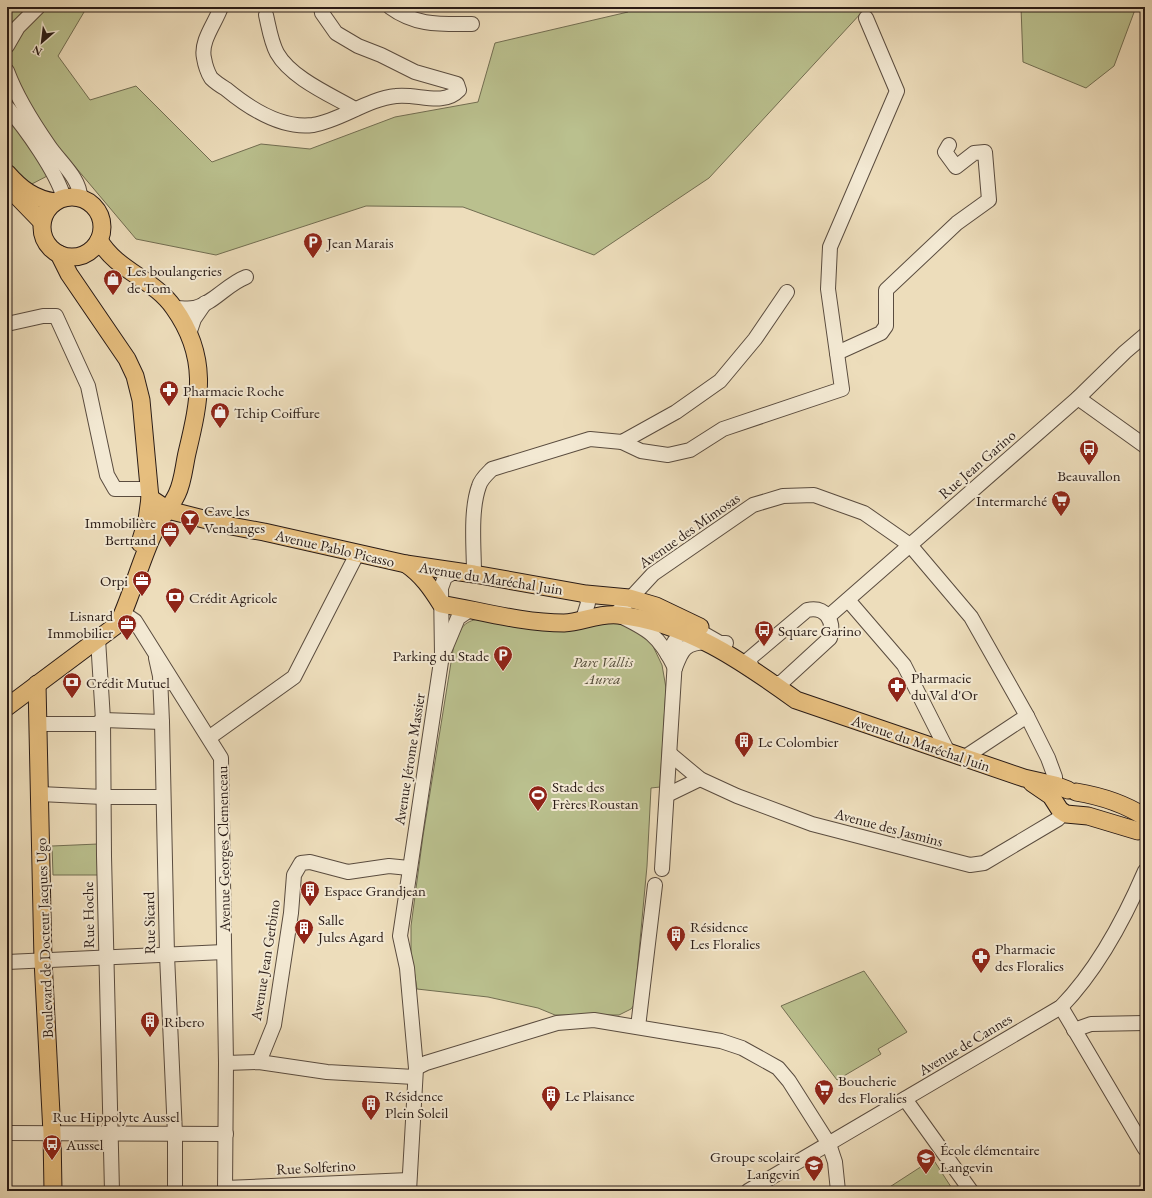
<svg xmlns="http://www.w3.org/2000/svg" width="1152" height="1198" font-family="'EB Garamond',serif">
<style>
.green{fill:#bac08e;stroke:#726e52}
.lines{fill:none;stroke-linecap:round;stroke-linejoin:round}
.minor-casing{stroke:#5a4c3f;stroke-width:16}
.major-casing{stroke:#291b16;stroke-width:19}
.minor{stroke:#f3e9d3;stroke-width:14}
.major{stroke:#e6be7e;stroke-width:17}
.labels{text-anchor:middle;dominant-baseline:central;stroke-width:4;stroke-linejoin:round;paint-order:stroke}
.poi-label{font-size:15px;fill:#291b16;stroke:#f3e9d3;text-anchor:start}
.street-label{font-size:15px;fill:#291b16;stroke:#f3e9d3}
.park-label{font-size:15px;font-style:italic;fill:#544d3a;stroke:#f3e9d3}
</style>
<rect width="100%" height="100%" fill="#edddbb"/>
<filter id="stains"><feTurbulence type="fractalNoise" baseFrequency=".005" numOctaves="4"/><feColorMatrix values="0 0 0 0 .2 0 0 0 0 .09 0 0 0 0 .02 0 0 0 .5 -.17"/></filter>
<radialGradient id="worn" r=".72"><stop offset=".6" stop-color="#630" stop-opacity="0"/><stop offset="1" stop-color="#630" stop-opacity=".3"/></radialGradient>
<g class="green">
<path d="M7 7H87L58 56 90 100 136 86 212 162 261 144 310 149 395 117 478 102 495 43 628 12 630 7H884L862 12 709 178 594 255 463 207 366 206 216 255 136 239 72 163 7 197Z"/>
<path d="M1021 7H1136L1114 66 1086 88 1023 62Z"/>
<path d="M483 618 619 623 627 624 651 642 662 665 666 688 660 787 651 788 647 866 634 1005 631 1009 619 1015H555L538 1008 488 997 417 989 411 952V926L423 836 454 644C461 626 464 621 483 618Z"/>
<path d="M98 844 99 875H53L52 846Z"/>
<path d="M864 971 907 1032 878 1049 881 1054 837 1080 781 1006Z"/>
<path d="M933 1159 953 1190 885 1191V1190Z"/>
</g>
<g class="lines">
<defs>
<g id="minor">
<path d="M221 7C216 22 200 41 204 58 205 64 208 73 211 78 215 82 221 86 226 89 249 108 282 129 313 125 342 120 367 99 396 96 417 93 443 107 459 90L457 84 415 72 381 55 358 46 336 33 322 13 321 7"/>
<path d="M390 7C416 26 440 24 472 24"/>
<path d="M266 15C269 28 271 42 277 53 291 78 331 95 355 109"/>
<path d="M7 46 18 27 38 7"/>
<path d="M7 71C17 98 33 123 49 146 59 161 81 179 80 198"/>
<path d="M7 107C26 129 56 171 64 198"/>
<path d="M174 308C181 308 188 309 194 308 213 304 227 284 246 277"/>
<path d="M7 324 43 316H56L88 386 107 475 115 489H150"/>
<path d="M189 334 194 319 205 303"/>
<path d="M837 353 881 333 886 326V290L957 223 989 200 985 152 974 153 956 167 945 152 949 145"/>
<path d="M1078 398 1145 446"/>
<path d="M622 442 641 451 668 455 690 450 723 429 842 389 828 289 830 247 897 91 866 18"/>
<path d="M474 574C474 548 470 511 479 486 481 479 487 474 492 469L590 439 622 442 676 412 720 381 755 339 787 292"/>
<path d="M848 600 904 665 948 752"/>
<path d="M123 613 135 621 221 758 226 1063 225 1191"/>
<path d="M829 616 1078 398 1125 352 1145 335"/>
<path d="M583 619 588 603 586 594 595 596"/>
<path d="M98 639 103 720 104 856 112 1191"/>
<path d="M445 649 458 618 471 609"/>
<path d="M668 655C672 645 680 628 692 627L720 643H726"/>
<path d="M156 658 160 676 162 722 167 955 175 1134V1191"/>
<path d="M675 668C659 635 648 629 616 614L653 574 753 505 783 496 814 495 864 513 910 545 971 617 1027 716 1048 758 1055 777V785"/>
<path d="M675 668C682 649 685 643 707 642"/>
<path d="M753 671 749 659 807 610C825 606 835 620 830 638L781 683H773"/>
<path d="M38 724H96L103 720 162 722"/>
<path d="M210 737 294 677 357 554"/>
<path d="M670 754 700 779 737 796 812 824 970 865 984 863 1058 819 1063 813"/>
<path d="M965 757 1027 716"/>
<path d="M40 794 103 797H163"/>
<path d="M667 795 700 779"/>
<path d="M662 869 675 660"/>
<path d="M7 962 224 952"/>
<path d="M1061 1007 1145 1149"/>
<path d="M638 1027 655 885"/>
<path d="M1074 1030 1091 1024 1145 1023"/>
<path d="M259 1062 274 1025 291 913 294 875 301 863 310 862 348 872 389 866 409 868"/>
<path d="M226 1063 259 1062 327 1072 414 1077"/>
<path d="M416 1068 426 1063 557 1023 594 1020 721 1041 742 1048 778 1068 789 1081 829 1144 835 1162 838 1191"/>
<path d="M905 1099 971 1191"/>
<path d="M7 1133 226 1134"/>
<path d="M225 1188 409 1180"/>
<path d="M409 1191 416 1068 407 968 400 936 442 655 441 588 445 577 456 571"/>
<path d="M748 1191 1061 1007C1098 969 1124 920 1145 871"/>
</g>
<g id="major">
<path d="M7 173C21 189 34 199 55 202"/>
<path d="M11 190 42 222"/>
<circle cx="72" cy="227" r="30"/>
<path d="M59 254 69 274 127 359 135 376 141 400 150 498 147 520 140 543"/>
<path d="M150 498 168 510 231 526 264 532 406 564 474 574 586 594 629 598 656 606 700 627"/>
<path d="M406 564C422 575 431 588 441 604 481 611 523 623 564 623 582 622 599 613 618 615 686 622 742 661 796 700L1024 778 1055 785 1068 790"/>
<path d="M37 684 43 960 52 1133 53 1191"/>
<path d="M7 707 114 627 120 620C133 591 141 559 155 530 161 517 171 507 177 494 183 482 184 466 187 453 200 399 209 357 174 308 154 279 117 271 99 240"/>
<path d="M1032 783 1051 796 1060 810 1066 814 1088 816 1138 831"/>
<path d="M1076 792C1100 796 1125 804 1145 817"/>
</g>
</defs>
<use href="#minor" class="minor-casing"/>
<use href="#major" class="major-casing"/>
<use href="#minor" class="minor"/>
<use href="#major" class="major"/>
</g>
<defs>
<symbol id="parking-pin" viewBox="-11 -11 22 30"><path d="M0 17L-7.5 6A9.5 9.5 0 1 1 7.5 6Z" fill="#8f2418" stroke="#f3e9d3"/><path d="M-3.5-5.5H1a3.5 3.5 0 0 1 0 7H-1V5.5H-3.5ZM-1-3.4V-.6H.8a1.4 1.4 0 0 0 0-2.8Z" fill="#fff"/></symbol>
<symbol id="shop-pin" viewBox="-11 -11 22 30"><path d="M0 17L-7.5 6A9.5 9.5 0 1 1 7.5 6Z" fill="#8f2418" stroke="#f3e9d3"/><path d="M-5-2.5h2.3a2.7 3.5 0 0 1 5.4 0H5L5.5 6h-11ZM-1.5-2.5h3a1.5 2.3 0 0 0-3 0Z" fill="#fff"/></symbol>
<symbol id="pharmacy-pin" viewBox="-11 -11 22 30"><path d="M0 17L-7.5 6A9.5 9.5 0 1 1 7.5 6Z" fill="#8f2418" stroke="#f3e9d3"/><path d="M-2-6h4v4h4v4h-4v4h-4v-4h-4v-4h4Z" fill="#fff"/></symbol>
<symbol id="bus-pin" viewBox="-11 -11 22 30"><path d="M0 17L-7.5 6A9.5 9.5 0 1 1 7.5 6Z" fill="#8f2418" stroke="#f3e9d3"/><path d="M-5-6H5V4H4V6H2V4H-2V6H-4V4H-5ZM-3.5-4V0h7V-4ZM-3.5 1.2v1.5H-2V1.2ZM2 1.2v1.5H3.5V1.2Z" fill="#fff"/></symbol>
<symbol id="supermarket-pin" viewBox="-11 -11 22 30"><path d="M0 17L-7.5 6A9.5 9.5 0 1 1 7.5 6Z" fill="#8f2418" stroke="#f3e9d3"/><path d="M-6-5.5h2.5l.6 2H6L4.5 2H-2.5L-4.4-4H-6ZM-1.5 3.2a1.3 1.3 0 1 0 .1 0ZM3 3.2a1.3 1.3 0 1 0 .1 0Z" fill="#fff"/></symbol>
<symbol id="bar-pin" viewBox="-11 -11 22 30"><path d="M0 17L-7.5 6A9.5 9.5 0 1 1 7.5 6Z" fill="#8f2418" stroke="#f3e9d3"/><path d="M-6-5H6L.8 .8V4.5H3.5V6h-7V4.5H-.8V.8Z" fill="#fff"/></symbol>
<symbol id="office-pin" viewBox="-11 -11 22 30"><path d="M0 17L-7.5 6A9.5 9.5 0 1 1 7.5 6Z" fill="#8f2418" stroke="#f3e9d3"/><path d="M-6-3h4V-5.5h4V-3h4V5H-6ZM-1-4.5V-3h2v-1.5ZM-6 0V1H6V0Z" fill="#fff"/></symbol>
<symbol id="bank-pin" viewBox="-11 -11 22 30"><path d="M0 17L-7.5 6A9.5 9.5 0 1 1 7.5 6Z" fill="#8f2418" stroke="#f3e9d3"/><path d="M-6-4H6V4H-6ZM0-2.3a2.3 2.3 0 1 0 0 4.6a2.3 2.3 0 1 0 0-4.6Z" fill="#fff"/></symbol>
<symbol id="building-pin" viewBox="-11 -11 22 30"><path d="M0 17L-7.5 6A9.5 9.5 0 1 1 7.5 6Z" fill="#8f2418" stroke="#f3e9d3"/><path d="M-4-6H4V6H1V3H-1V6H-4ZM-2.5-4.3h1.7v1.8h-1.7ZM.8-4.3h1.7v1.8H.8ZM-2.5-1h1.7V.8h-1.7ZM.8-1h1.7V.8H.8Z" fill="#fff"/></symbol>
<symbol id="stadium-pin" viewBox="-11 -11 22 30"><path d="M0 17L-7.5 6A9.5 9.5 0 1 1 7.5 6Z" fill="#8f2418" stroke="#f3e9d3"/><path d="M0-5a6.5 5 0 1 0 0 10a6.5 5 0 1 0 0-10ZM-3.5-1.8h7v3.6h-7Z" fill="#fff"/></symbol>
<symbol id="school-pin" viewBox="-11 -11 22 30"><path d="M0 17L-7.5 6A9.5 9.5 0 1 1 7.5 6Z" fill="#8f2418" stroke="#f3e9d3"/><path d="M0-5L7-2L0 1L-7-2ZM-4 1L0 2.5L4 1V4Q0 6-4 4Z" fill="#fff"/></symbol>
</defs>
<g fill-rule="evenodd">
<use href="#parking-pin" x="302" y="231" width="22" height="30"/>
<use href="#shop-pin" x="102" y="268" width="22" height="30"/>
<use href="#pharmacy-pin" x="158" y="379" width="22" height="30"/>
<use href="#shop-pin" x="209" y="401" width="22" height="30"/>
<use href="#bus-pin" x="1078" y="438" width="22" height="30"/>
<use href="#supermarket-pin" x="1050" y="489" width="22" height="30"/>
<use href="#bar-pin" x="179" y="508" width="22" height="30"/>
<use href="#office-pin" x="159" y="520" width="22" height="30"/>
<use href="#office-pin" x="131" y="569" width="22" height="30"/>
<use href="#bank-pin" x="164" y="586" width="22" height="30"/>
<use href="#office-pin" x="116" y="613" width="22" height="30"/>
<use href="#bus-pin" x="753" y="619" width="22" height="30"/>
<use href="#parking-pin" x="492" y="644" width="22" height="30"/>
<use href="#bank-pin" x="61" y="671" width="22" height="30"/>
<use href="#pharmacy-pin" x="886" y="675" width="22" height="30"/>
<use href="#building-pin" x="733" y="730" width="22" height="30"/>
<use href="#stadium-pin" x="527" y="784" width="22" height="30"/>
<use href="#building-pin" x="299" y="879" width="22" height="30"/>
<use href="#building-pin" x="293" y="917" width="22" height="30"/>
<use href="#building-pin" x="665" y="924" width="22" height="30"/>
<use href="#pharmacy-pin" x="970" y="946" width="22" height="30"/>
<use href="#building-pin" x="139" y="1010" width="22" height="30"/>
<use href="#supermarket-pin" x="813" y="1078" width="22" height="30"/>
<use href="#building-pin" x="540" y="1084" width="22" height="30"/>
<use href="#building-pin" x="360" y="1093" width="22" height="30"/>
<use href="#bus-pin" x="41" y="1133" width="22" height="30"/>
<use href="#school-pin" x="915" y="1147" width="22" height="30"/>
<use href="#school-pin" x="803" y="1154" width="22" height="30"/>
</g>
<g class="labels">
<g class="poi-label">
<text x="327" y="242">Jean Marais</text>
<text x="127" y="270">Les boulangeries<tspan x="127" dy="17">de Tom</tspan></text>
<text x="183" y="390">Pharmacie Roche</text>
<text x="234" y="412">Tchip Coiffure</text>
<text x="1089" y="475" text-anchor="middle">Beauvallon</text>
<text x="1047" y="500" text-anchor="end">Intermarché</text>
<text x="204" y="510">Cave les<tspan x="204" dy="17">Vendanges</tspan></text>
<text x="156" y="522" text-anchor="end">Immobilière<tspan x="156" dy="17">Bertrand</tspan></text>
<text x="128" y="580" text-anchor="end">Orpi</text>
<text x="189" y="597">Crédit Agricole</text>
<text x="113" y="615" text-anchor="end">Lisnard<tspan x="113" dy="17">Immobilier</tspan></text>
<text x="778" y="630">Square Garino</text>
<text x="489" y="655" text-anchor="end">Parking du Stade</text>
<text x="911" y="677">Pharmacie<tspan x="911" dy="17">du Val d'Or</tspan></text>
<text x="86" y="682">Crédit Mutuel</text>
<text x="758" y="741">Le Colombier</text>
<text x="552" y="786">Stade des<tspan x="552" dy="17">Frères Roustan</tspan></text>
<text x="324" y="890">Espace Grandjean</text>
<text x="318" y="919">Salle<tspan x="318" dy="17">Jules Agard</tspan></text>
<text x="690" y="926">Résidence<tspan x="690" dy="17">Les Floralies</tspan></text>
<text x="995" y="948">Pharmacie<tspan x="995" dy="17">des Floralies</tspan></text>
<text x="164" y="1021">Ribero</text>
<text x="838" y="1080">Boucherie<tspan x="838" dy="17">des Floralies</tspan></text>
<text x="385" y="1095">Résidence<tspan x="385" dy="17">Plein Soleil</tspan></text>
<text x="565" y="1095">Le Plaisance</text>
<text x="66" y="1144">Aussel</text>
<text x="940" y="1149">École élémentaire<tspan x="940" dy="17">Langevin</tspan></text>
<text x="800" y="1156" text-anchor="end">Groupe scolaire<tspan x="800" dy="17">Langevin</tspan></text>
</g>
<g class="street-label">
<text transform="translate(977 464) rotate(-41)">Rue Jean Garino</text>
<text transform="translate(689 530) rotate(-35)">Avenue des Mimosas</text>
<text transform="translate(335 548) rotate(13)">Avenue Pablo Picasso</text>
<text transform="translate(491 578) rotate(9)">Avenue du Maréchal Juin</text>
<text transform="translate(921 743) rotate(19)">Avenue du Maréchal Juin</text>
<text transform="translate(409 759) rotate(-81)">Avenue Jérome Massier</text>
<text transform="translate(889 827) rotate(15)">Avenue des Jasmins</text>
<text transform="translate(223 849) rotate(-91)">Avenue Georges Clemenceau</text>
<text transform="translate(88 915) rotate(-91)">Rue Hoche</text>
<text transform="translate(149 923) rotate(-91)">Rue Sicard</text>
<text transform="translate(44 938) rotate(-92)">Boulevard de Docteur Jacques Ugo</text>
<text transform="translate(265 960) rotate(-81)">Avenue Jean Gerbino</text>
<text transform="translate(965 1044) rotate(-31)">Avenue de Cannes</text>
<text x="116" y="1116">Rue Hippolyte Aussel</text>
<text transform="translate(316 1167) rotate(-3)">Rue Solferino</text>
</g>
<g class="park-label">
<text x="603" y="661">Parc Vallis<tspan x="603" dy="17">Aurea</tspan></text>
</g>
</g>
<rect width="1152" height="1198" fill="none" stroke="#edddbb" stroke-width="24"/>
<rect x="8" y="8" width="1136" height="1182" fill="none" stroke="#291b16" stroke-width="2"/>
<rect x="12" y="12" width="1128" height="1174" fill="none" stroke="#291b16"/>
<g transform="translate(42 42) rotate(208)" stroke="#f3e9d3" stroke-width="3" paint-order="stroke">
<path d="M0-3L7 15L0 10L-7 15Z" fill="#291b16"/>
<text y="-6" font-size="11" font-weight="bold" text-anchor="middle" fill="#291b16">N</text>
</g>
<rect width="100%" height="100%" filter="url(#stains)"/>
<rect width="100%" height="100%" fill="url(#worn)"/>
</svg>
